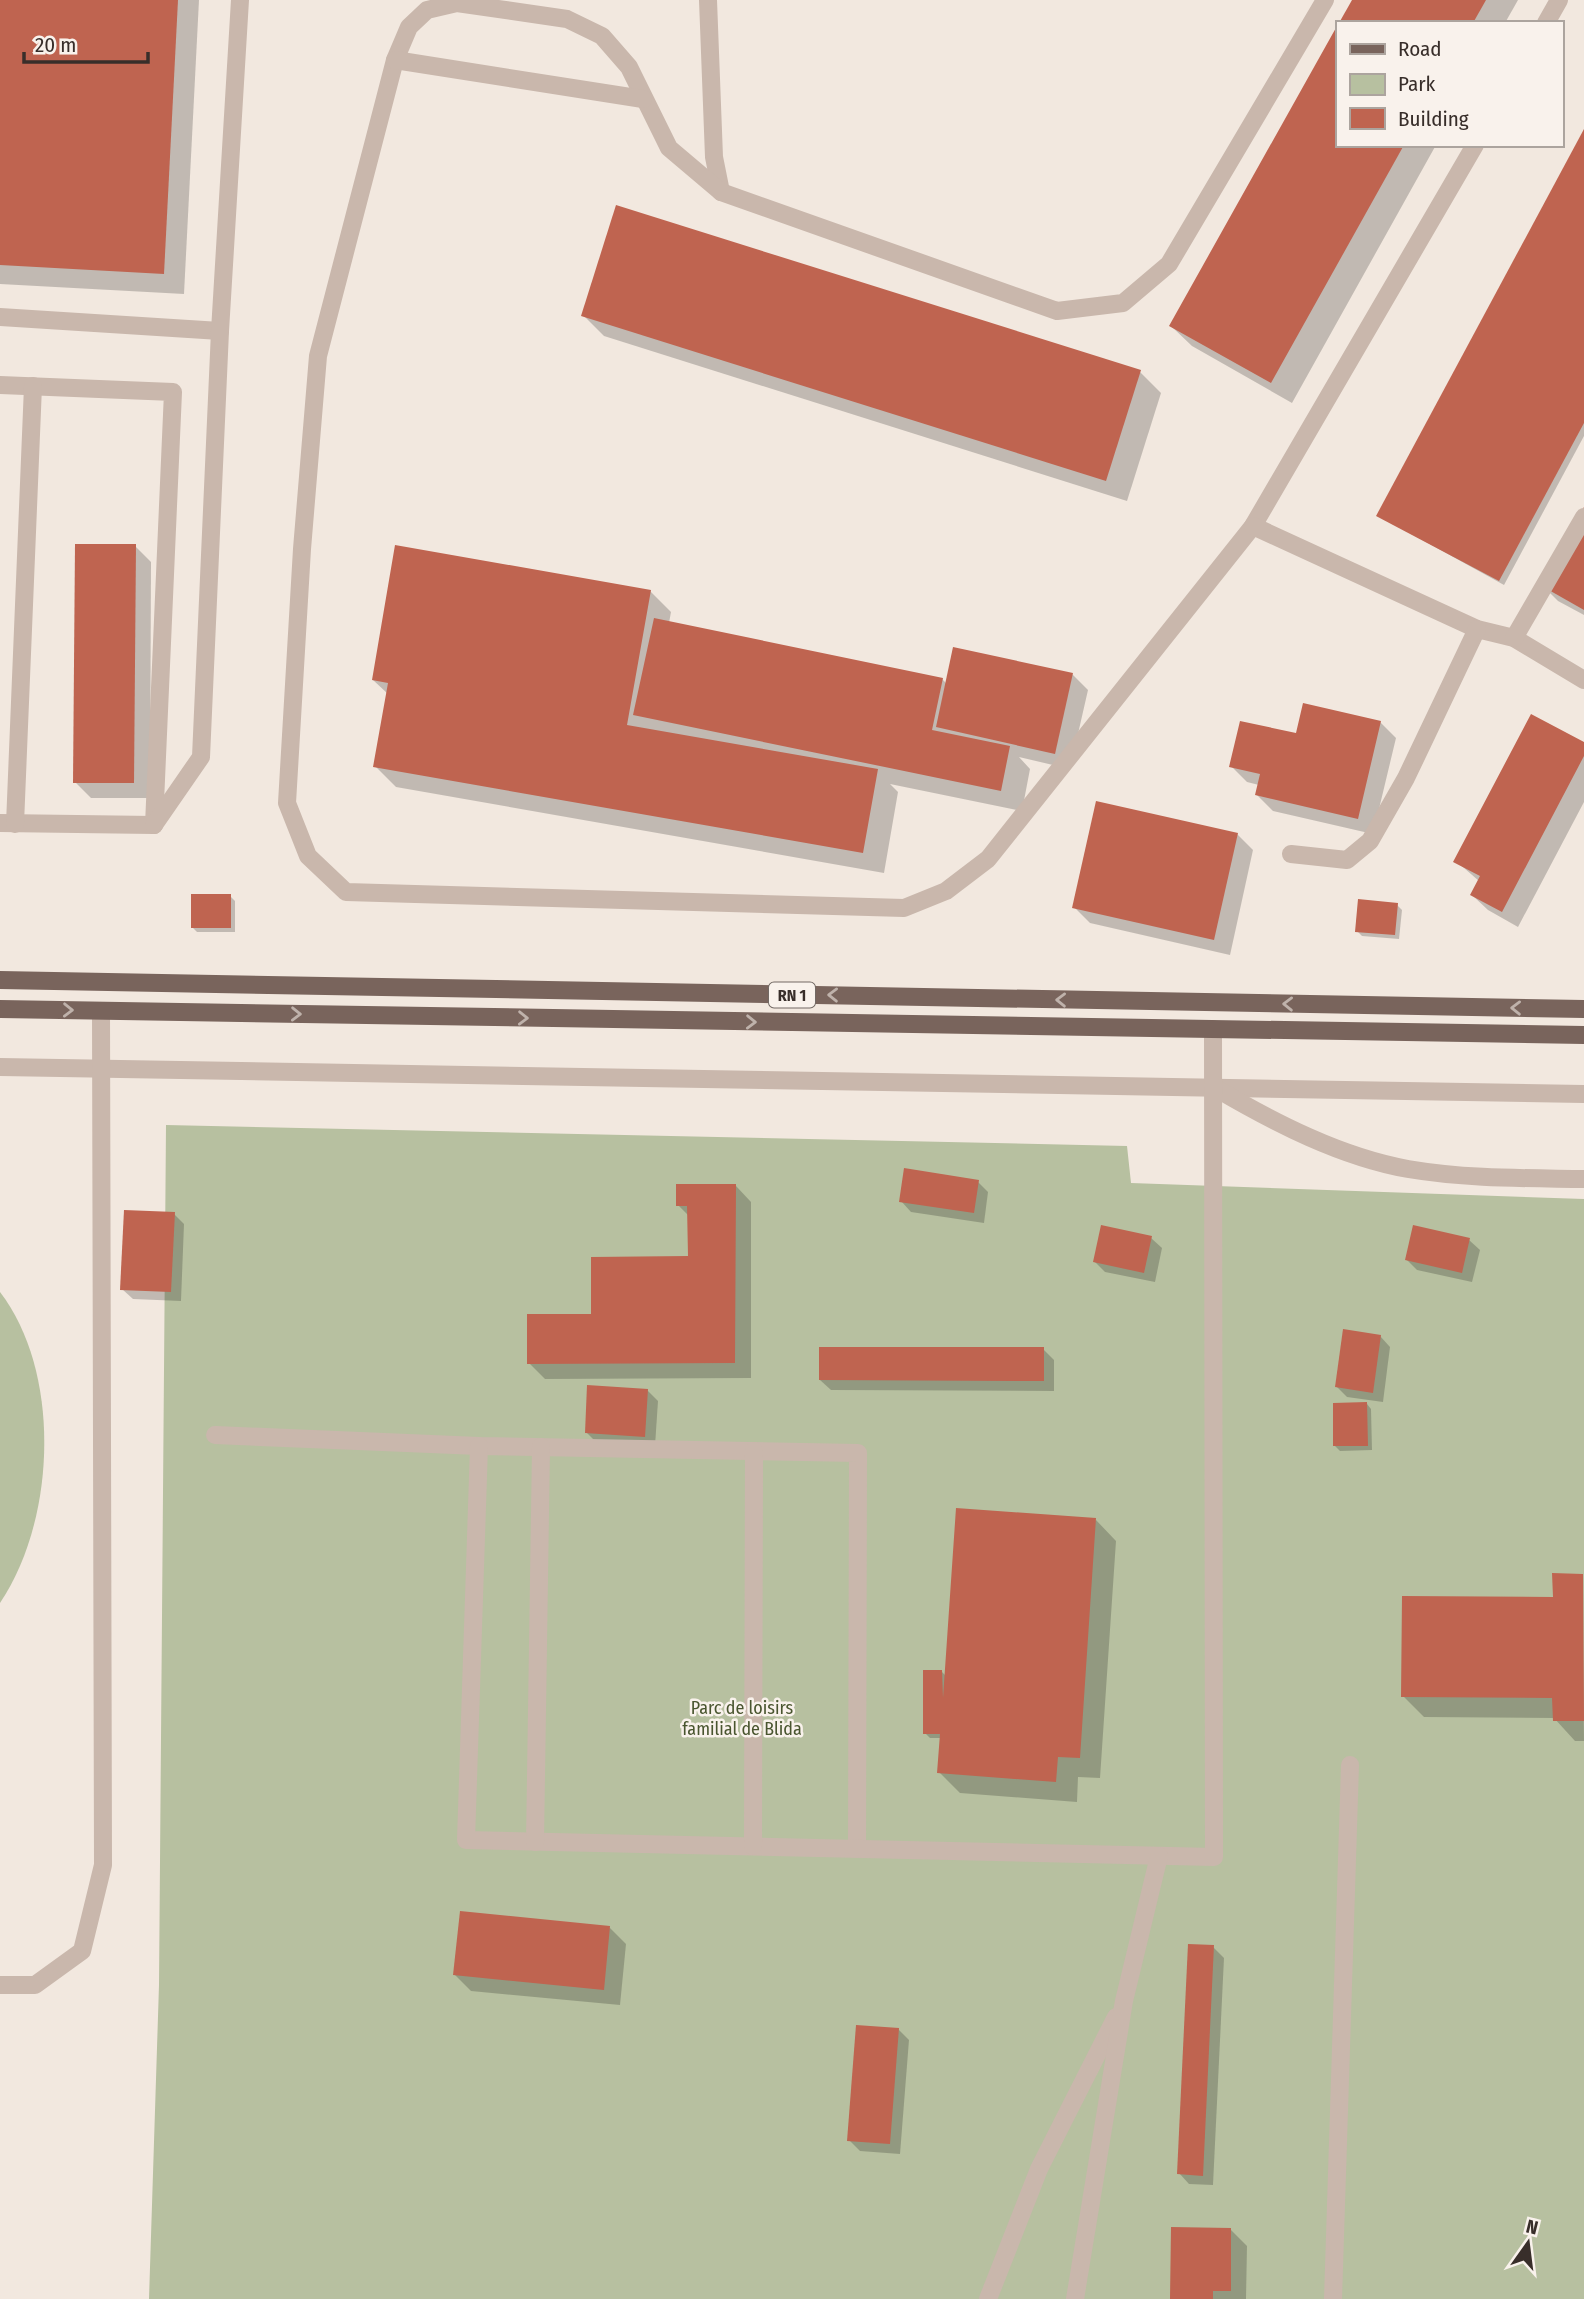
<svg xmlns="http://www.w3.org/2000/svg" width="1584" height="2299" font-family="'Fira Sans Condensed',sans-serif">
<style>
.green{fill:#b7c0a0}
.shadow{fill:#0003}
.building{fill:#bf6450}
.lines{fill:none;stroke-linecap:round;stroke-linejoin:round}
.minor{stroke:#c9b7ac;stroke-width:18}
.major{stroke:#79645c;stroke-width:18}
.oneway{stroke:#bfb2ab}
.labels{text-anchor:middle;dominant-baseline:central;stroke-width:5;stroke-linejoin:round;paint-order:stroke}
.shield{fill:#f9f2ec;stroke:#726964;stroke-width:2}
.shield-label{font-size:16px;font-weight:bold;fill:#382e2a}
.park-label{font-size:18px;fill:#49552f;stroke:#f9f2ec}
</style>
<rect width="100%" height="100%" fill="#f2e8df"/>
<g class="green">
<path d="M166 1125 1127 1146 1131 1183 1584 1199V2299H149L159 1985Z"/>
<path d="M0 1292C62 1373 56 1520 0 1603Z"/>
</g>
<g class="shadow">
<path d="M0 0H199L184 294 0 284Z"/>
<path d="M1354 0H1518L1505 23H1341Z"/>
<path d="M1337 30V145H1436L1292 403 1192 346 1171 326Z"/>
<path d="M1584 133V436L1504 585 1379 516Z"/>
<path d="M583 315 1140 372 1161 393 1127 501 604 336Z"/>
<path d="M1584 510V615L1558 601 1542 585Z"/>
<path d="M135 546 151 562 150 798H91L75 782Z"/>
<path d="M650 591 671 612 669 623 942 679 947 684 1072 674 1088 690 1070 769 1019 757 1030 769 1022 811 890 784 898 792 884 873 396 787 375 766 388 694 373 680Z"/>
<path d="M1380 722 1396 738 1373 834 1273 811 1257 795 1259 785 1247 782 1231 766 1297 735Z"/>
<path d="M1584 744V802L1518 927 1488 910 1472 895 1479 881 1456 861Z"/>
<path d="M1237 834 1253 850 1230 955 1090 923 1074 907Z"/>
<path d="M230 896 235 901V932H197L192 927Z"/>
<path d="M1397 905 1402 910 1399 939 1362 936 1357 931Z"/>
<path d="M978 1182 988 1192 984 1223 911 1212 901 1201Z"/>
<path d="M736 1186 751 1202V1378L545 1379 529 1363 593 1316 690 1258 689 1216 678 1205Z"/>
<path d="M174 1214 184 1224 181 1301 133 1299 122 1289Z"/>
<path d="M1151 1238 1162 1248 1155 1282 1105 1272 1095 1262Z"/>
<path d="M1469 1240 1480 1250 1472 1282 1417 1270 1407 1260Z"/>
<path d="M1380 1336 1390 1347 1383 1402 1347 1397 1337 1387Z"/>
<path d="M1043 1349 1054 1360V1391L831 1390 820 1380Z"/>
<path d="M647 1390 658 1401 655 1446 597 1443 586 1432Z"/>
<path d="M1367 1404 1371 1409 1372 1450 1340 1451 1335 1446Z"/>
<path d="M1096 1520 1116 1541 1100 1778 1078 1777 1077 1802 960 1793 939 1772 942 1738H930L925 1733 941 1671 946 1676Z"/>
<path d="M1582 1575 1584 1741H1575L1554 1718 1424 1717 1403 1696 1554 1599Z"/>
<path d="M610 1928 626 1944 620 2005 471 1991 455 1975Z"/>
<path d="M1213 1947 1224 1958 1213 2185 1189 2184 1179 2173Z"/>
<path d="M898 2029 909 2040 900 2154 860 2151 849 2140Z"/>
<path d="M1231 2230 1247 2246 1246 2299H1172Z"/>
</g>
<g class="building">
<path d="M0 0H178L164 274 0 265Z"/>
<path d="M1352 0H1486L1473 23H1339Z"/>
<path d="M1337 26V145H1404L1271 383 1169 326Z"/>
<path d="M1584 129V423L1499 581 1376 516Z"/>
<path d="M616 205 1141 370 1106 481 581 316Z"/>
<path d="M1584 507V610L1540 585Z"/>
<path d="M75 544H136L134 783H73Z"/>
<path d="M395 545 651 590 627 725 878 769 863 853 373 767 388 683 372 680Z"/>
<path d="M654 618 943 678 932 730 1010 746 1001 791 633 715Z"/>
<path d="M953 647 1073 673 1055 754 936 727Z"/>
<path d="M1303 703 1381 721 1358 819 1255 795 1260 774 1229 767 1240 721 1296 733Z"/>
<path d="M1531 714 1584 742V756L1502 912 1470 895 1480 876 1453 862Z"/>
<path d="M1096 801 1238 833 1214 940 1072 908Z"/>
<rect x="191" y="894" width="40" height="34"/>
<path d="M1358 899 1398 903 1395 935 1355 932Z"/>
<path d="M904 1168 979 1180 974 1213 899 1202Z"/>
<path d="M676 1184H736L735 1363 527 1364V1314H591V1257L688 1256 687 1206H676Z"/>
<path d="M124 1210 175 1212 171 1292 120 1290Z"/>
<path d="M1101 1225 1152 1236 1144 1273 1093 1262Z"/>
<path d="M1413 1225 1470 1238 1462 1273 1405 1260Z"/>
<path d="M1343 1329 1381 1335 1373 1393 1335 1387Z"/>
<path d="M819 1347H1044V1381L819 1380Z"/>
<path d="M587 1385 648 1389 645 1437 585 1433Z"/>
<path d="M1367 1402 1368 1446H1333V1403Z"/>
<path d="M956 1508 1096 1518 1080 1758 1058 1757 1056 1782 937 1773 940 1734H923V1670H942L943 1698Z"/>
<path d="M1552 1573 1583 1574 1584 1721H1553L1552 1698 1401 1697 1402 1596 1553 1597Z"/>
<path d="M460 1911 610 1926 604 1990 453 1975Z"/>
<path d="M1188 1944 1214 1945 1203 2176 1177 2174Z"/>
<path d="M856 2025 899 2028 890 2144 847 2141Z"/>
<path d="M1171 2227 1231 2228V2291H1213V2299H1170Z"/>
</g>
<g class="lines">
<g class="minor">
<path d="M708 0 714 157 721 192"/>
<path d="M1325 0 1169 264 1123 303 1057 311 721 192 669 148 629 67 602 36 567 19 457 3 427 10 409 27 395 60 318 356 302 549 287 803 308 856 346 892 904 908 946 891 988 859 1253 526 1475 145"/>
<path d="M1546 23 1559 0"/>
<path d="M395 60 643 99"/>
<path d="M0 317 220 331"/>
<path d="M0 385 173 392 154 825"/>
<path d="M1253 526 1477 629 1514 638 1584 680"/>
<path d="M1514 638 1584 517"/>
<path d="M0 823 154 825"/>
<path d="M15 824 33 386"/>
<path d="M154 825 201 757 220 331 240 0"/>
<path d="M1291 854 1347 860 1370 841 1406 778 1477 629"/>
<path d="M0 1067 1584 1094"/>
<path d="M1217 1089C1275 1123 1341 1157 1408 1169 1467 1179 1525 1178 1584 1179"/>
<path d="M215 1435 479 1446 858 1453 857 1849"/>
<path d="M479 1446 466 1840 1214 1857 1213 1029"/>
<path d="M535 1842 541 1447"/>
<path d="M753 1846 754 1451"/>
<path d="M0 1985H35L82 1951 103 1865 101 1011"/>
<path d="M988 2299 1039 2169 1116 2017"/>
<path d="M1075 2299 1124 2001 1159 1856"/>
<path d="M1333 2299 1350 1765"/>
</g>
<g class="major">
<path d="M0 980 1584 1009"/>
<path d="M0 1009 1584 1035"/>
</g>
</g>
<defs><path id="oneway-chevron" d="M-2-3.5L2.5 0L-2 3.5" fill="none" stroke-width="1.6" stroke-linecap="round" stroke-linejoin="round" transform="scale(1.75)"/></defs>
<g class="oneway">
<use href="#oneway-chevron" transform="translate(833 995) rotate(-179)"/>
<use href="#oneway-chevron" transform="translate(1061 1000) rotate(-179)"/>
<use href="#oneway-chevron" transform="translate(1288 1004) rotate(-179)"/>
<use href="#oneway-chevron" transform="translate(1516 1008) rotate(-179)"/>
<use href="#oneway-chevron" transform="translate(68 1010) rotate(1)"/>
<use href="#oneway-chevron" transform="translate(296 1014) rotate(1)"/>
<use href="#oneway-chevron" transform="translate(523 1018) rotate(1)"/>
<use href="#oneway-chevron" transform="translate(751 1022) rotate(1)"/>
</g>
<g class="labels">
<rect class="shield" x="769" y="982.5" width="46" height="25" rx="5"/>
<g class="shield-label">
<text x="792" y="995">RN 1</text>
</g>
<g class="park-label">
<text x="742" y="1708">Parc de loisirs<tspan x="742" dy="21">familial de Blida</tspan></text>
</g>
</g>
<rect x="1336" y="21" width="228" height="126" fill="#f9f2ec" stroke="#aca49e" stroke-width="2"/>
<rect x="1350" y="44" width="35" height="10" fill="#79645c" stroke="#aca49e" stroke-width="2"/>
<text x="1398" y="56" font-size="21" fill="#382e2a">Road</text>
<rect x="1350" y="74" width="35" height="21" fill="#b7c0a0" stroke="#aca49e" stroke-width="2"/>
<text x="1398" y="91" font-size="21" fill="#382e2a">Park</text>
<rect x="1350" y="108" width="35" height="21" fill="#bf6450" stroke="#aca49e" stroke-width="2"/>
<text x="1398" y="126" font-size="21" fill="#382e2a">Building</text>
<g transform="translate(1528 2243) rotate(14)" stroke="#f9f2ec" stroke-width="5" paint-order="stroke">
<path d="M0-5L12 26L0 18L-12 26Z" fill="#382e2a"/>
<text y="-10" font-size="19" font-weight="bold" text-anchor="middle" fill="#382e2a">N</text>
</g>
<path d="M24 52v10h124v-10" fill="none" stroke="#382e2a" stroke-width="3.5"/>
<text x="35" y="52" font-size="21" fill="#382e2a" stroke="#f9f2ec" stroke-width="5" paint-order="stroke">20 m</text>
</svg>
